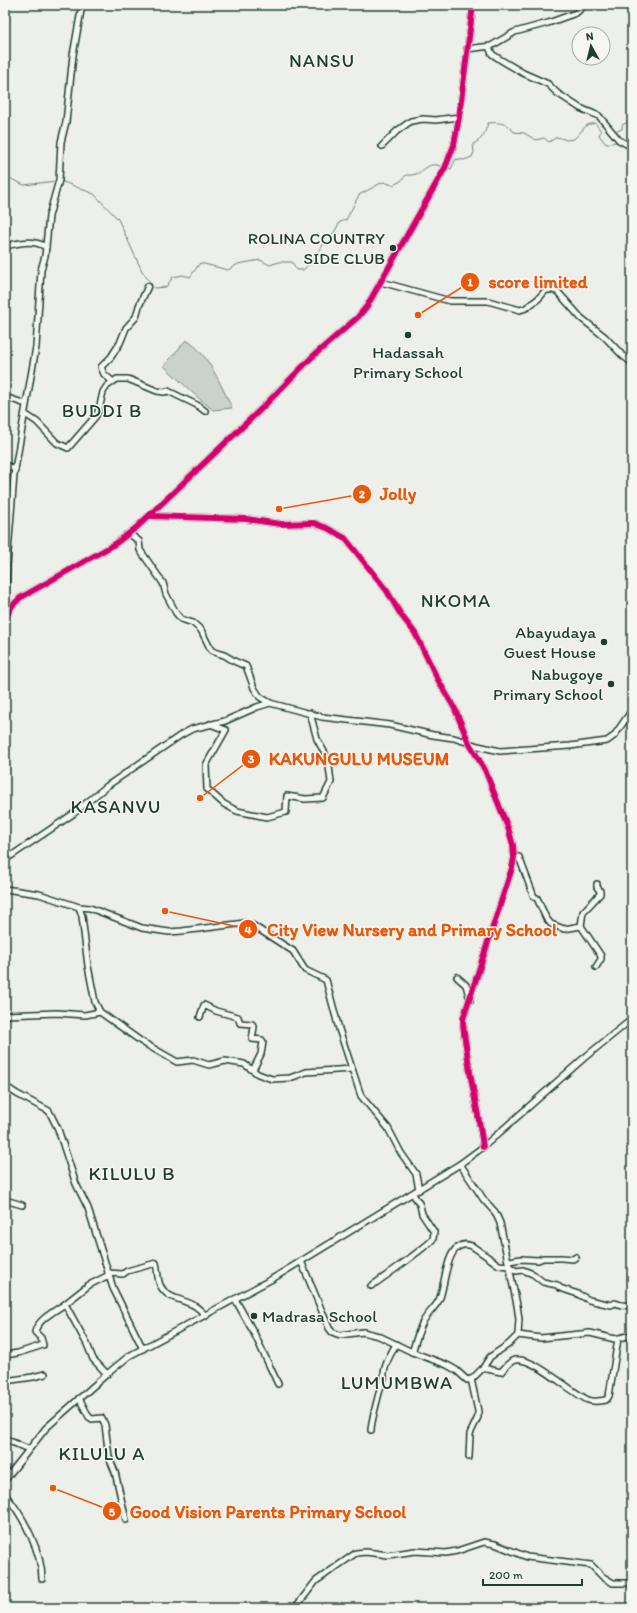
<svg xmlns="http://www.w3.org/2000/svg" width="637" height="1613" font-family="Itim,sans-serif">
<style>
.green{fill:#cbd2cc;stroke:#758880}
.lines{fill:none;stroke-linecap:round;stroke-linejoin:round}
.stream{stroke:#6c7e77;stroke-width:1}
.minor-casing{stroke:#1f3d34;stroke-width:8}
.minor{stroke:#f6f6f2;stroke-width:5}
.cycleway-casing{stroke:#f6f6f2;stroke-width:8}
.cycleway{stroke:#d6006c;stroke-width:6}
.poi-dot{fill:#1f3d34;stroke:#f6f6f2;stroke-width:1.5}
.labels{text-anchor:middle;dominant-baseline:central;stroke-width:3;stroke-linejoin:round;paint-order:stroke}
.poi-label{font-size:17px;fill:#1f3d34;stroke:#f6f6f2;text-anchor:end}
.quarter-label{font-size:19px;letter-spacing:1px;fill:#1f3d34;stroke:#f6f6f2}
.leader{fill:none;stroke:#e8590c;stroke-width:1.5}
.callout-dot{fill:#e8590c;stroke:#f6f6f2;stroke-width:1.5}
.mark-label{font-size:12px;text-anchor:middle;font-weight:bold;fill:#fff}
.callout-label{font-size:18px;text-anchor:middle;font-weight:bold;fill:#e8590c;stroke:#f6f6f2;stroke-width:3;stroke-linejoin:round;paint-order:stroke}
</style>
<rect width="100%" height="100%" fill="#edefea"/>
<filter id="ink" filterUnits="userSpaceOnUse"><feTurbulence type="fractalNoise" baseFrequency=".025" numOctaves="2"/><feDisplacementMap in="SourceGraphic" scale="8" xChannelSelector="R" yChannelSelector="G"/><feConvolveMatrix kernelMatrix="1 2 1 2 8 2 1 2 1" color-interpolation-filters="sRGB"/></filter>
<g filter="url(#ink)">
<path class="green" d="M186 340C208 352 221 386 232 408L213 410 195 395 164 366Z"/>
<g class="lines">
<g class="stream">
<path d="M616 134 617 131 622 129V125L632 120"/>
<path d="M447 168 451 169 456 159 464 160 472 157 474 152 473 144C483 140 485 132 488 123 500 122 507 123 514 132L524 133 536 140 544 138 549 142 557 137 567 140 574 139 587 125 595 123 601 131 599 135 606 144 616 142V139"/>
<path d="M5 176 24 185 56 181"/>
<path d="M61 181 94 194 118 219 142 271 154 288 166 287 173 277 183 275 190 277 200 263 228 270 238 264 260 260 270 265 279 262H292L297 270H303C315 259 320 253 326 237L333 234 340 222 346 220 359 195 383 182 393 185 401 181 406 175C425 177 426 158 442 167"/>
</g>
<defs>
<g id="minor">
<path d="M489 47 492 54 501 60 523 73 548 84 557 93 580 108 599 116 619 140 632 147"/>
<path d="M467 49 491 46 515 32 548 23 576 13 585 5"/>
<path d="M382 146 397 131 411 121 423 119 436 120 459 117"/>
<path d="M5 246C20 243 32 239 46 247"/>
<path d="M381 282 450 301H488L520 310 526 308 538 299 546 290H553L557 291 581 318 605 337 622 355 632 363"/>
<path d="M112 381 104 374 101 367 111 357 120 343 126 328 136 317 139 306 148 286"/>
<path d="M5 397 26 404"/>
<path d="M25 414 37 422 57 443 68 448 95 417 99 410 103 392 107 386 117 379H128L157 391 164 392 168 391 197 405 205 411"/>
<path d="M5 465 15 469"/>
<path d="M149 516 246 519 281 524 314 523 327 528 345 538 387 591 401 615 415 633 437 678 455 709 469 743 485 770 508 828 513 845 514 858 512 868 463 1019C463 1030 465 1041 467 1052 471 1084 479 1115 483 1147"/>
<path d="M126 535H131L139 541 140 550 163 583 166 594 176 613 181 619 193 623 201 630 211 650C216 654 221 653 226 656 233 661 237 663 246 666L254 688 260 697 270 703"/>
<path d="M5 608 7 565 14 475 36 347 41 270 45 256 49 216 59 180 61 142 66 122 73 55 82 5"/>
<path d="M5 618 12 606 20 598 115 544 137 527 261 409 312 357 358 317 367 306 445 168 454 145 459 117 473 5"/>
<path d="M210 724 226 730 206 765 207 789 224 804 237 811 267 817 286 812 287 796 305 799 323 798 331 782 328 759 317 739 310 713"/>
<path d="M514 858 519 857 534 897 537 898 546 918 551 924 564 929 581 926 583 912 600 894V891L597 887V884"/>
<path d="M5 860 73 814 107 786 181 735 192 729 225 721 257 707 270 703 322 717 390 725 433 735 454 738 478 746 500 751 570 746 607 741 614 736 632 710"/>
<path d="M5 889 39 894 79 907 90 908 142 928 169 932 182 931 245 923 252 925 293 951 305 970 326 980 339 1029 361 1096 388 1128 401 1153 416 1174 419 1190"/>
<path d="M79 907 82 916 88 966 95 1002 100 1012 142 1042 177 1062 193 1060 209 1065 225 1061 244 1064 258 1074 272 1079 290 1078 306 1072 352 1069"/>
<path d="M581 926 601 956V959L596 967"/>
<path d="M457 977 466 985 470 1000"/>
<path d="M5 1015 57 1013 85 1015 100 1012"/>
<path d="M200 1017 204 1005 216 1011 238 1017 240 1023 252 1024 254 1027 252 1039 262 1040 263 1042 261 1054 253 1070"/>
<path d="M5 1086 17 1094 49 1111 58 1129 76 1184 88 1208 113 1288 143 1349"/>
<path d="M460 1164 484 1200 495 1212 500 1223 517 1305 519 1319 518 1335 541 1338 590 1333 615 1339 632 1335"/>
<path d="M5 1200 22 1205"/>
<path d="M301 1261 329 1328 332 1332 340 1335 363 1332 379 1336 412 1352 447 1365 456 1370 467 1380 472 1379 483 1368 490 1357 509 1344 518 1335"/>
<path d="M509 1261 521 1259 538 1260 543 1258H562L573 1259 576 1257"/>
<path d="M108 1273 123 1274 127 1271 156 1263C158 1270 157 1278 160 1285 167 1299 179 1298 191 1304 197 1306 201 1311 206 1316"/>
<path d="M371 1286C375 1284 430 1244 433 1239L434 1232 422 1214 420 1205 413 1194"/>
<path d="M235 1299 254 1333 278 1384"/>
<path d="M412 1352C416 1342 418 1331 423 1322 427 1314 435 1308 439 1300 446 1286 445 1236 472 1246L499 1265 509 1266 516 1271 523 1270 533 1274 543 1282 557 1285 560 1288 578 1294 589 1300 611 1305 615 1303 621 1305 632 1306"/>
<path d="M5 1355 18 1353 43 1345 41 1338 35 1332C37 1320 56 1310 65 1304"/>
<path d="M483 1368 501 1372C505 1368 509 1361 515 1360 533 1356 570 1392 588 1400 593 1402 601 1401 606 1400L609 1396 618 1339"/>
<path d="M107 1374 93 1359 87 1344 65 1304 89 1285 109 1275"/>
<path d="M5 1381 33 1377 45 1374"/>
<path d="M79 1398 89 1417 92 1419 102 1418 105 1425 109 1457 115 1472 126 1520"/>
<path d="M371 1430C371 1423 381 1383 384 1378 383 1366 391 1354 396 1344"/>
<path d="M5 1439 28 1449"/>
<path d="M469 1457 470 1434 478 1417V1411L471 1379"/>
<path d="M5 1480 46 1428 107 1374 129 1356 272 1279 460 1164 483 1147 584 1058 632 1019"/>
<path d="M5 1495C23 1514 42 1553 42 1579"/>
<path d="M295 1608 316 1581 356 1553 366 1552 388 1555 415 1551 446 1553 457 1551 484 1542 495 1544 527 1557 591 1565 603 1577 613 1583H632"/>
</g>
</defs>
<use href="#minor" class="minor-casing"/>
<use href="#minor" class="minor"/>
<defs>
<g id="cycleway">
<path d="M149 516 246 519 281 524 314 523 327 528 345 538 387 591 401 615 415 633 437 678 455 709 469 743 485 770 508 828 513 845 514 858 512 868 463 1019C463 1030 465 1041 467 1052 471 1084 479 1115 483 1147"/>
<path d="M5 618 12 606 20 598 115 544 137 527 261 409 312 357 358 317 367 306 445 168 454 145 459 117 473 5"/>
</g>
</defs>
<use href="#cycleway" class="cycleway-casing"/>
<use href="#cycleway" class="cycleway"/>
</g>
</g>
<g class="poi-dot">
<circle cx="393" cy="248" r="4"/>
<circle cx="408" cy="335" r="4"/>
<circle cx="604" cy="642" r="4"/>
<circle cx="611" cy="684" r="4"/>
<circle cx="254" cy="1316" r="4"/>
</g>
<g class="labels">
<g class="poi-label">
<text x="385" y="238">ROLINA COUNTRY<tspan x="385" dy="20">SIDE CLUB</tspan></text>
<text x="408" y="352" text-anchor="middle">Hadassah<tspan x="408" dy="20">Primary School</tspan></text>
<text x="596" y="632">Abayudaya<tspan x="596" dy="20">Guest House</tspan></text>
<text x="603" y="674">Nabugoye<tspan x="603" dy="20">Primary School</tspan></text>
<text x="262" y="1316" text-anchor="start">Madrasa School</text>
</g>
<g class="quarter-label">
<text x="322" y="60">NANSU</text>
<text x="102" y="410">BUDDI B</text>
<text x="456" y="600">NKOMA</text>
<text x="116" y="806">KASANVU</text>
<text x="132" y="1173">KILULU B</text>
<text x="397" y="1382">LUMUMBWA</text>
<text x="102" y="1453">KILULU A</text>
</g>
</g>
<path class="leader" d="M418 315L470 282M279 509L362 494M200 798L251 759M165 911L248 929M53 1488L112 1511"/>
<g class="callout-dot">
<circle cx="418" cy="315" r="4"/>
<circle cx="279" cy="509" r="4"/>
<circle cx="200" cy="798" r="4"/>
<circle cx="165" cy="911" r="4"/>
<circle cx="53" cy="1488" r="4"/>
<circle cx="470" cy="282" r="10"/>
<circle cx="362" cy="494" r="10"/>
<circle cx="251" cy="759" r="10"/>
<circle cx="248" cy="929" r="10"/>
<circle cx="112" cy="1511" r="10"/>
</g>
<g class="mark-label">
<text x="470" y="286">1</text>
<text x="362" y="498">2</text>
<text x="251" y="763">3</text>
<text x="248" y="934">4</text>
<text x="112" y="1516">5</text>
</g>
<g class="callout-label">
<text x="538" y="288">score limited</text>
<text x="398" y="500">Jolly</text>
<text x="359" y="765">KAKUNGULU MUSEUM</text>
<text x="412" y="936">City View Nursery and Primary School</text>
<text x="268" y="1518">Good Vision Parents Primary School</text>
</g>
<rect width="637" height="1613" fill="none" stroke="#f6f6f2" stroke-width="20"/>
<rect x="10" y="10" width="617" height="1593" fill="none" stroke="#1f3d34" stroke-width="1.5" filter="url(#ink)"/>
<g transform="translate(591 46) rotate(352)"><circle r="19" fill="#f6f6f2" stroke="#a0aca6"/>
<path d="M0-3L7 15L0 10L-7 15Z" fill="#1f3d34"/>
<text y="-6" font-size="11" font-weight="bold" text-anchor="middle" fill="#1f3d34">N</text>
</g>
<path d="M483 1579v6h99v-6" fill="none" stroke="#1f3d34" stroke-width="2"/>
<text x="489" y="1579" font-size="12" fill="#1f3d34" stroke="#f6f6f2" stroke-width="3" paint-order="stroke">200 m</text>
</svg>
